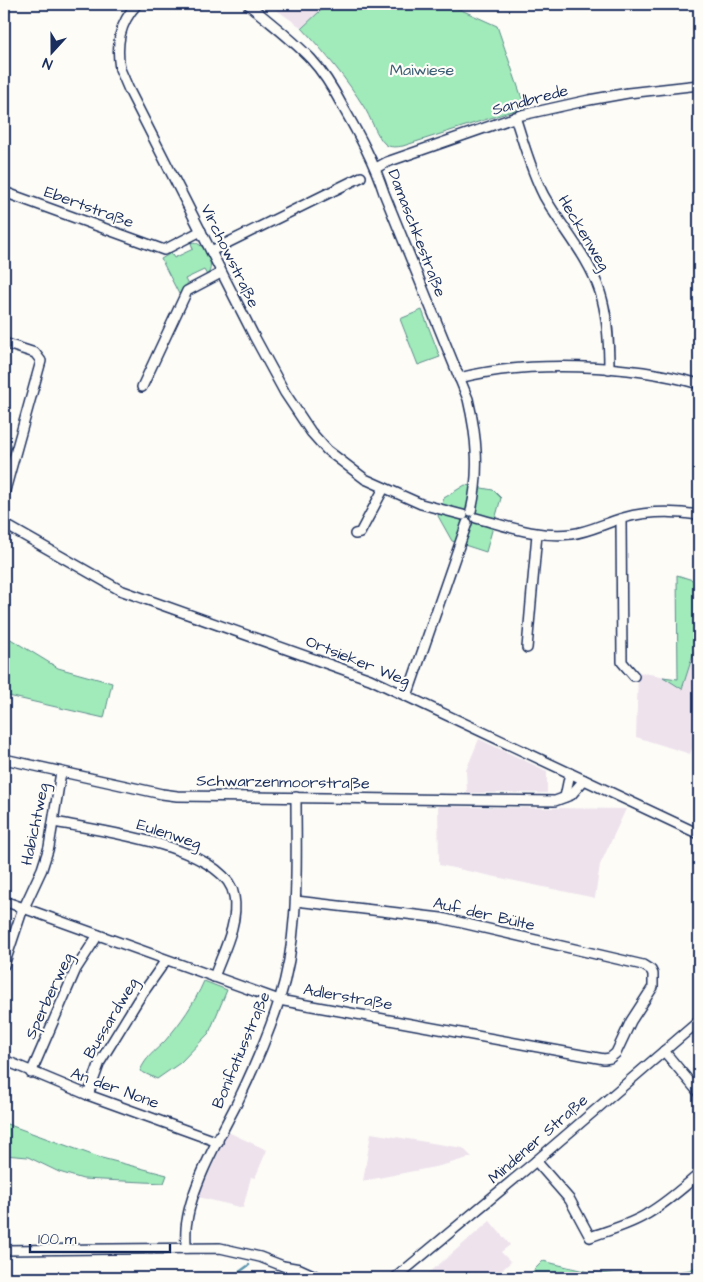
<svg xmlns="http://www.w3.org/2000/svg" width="703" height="1282" font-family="'Architects Daughter',sans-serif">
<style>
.built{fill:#eee3ed}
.green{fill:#a1eaba;stroke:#5e8c8c}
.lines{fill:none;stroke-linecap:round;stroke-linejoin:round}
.stream{stroke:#5c95ad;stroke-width:2.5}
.minor-casing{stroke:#1b2f5e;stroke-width:12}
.minor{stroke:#fdfcf7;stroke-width:9}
.labels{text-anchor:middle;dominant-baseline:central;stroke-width:4.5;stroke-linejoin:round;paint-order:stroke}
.park-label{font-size:16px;fill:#3c5e75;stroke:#fdfcf7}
.street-label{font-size:16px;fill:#1b2f5e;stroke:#fdfcf7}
</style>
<rect width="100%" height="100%" fill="#fdfcf7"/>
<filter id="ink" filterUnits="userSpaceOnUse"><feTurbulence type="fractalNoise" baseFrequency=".02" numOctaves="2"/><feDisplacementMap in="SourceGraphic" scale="10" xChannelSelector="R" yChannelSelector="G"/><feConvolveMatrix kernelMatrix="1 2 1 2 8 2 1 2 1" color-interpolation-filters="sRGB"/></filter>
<g filter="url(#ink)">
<g class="built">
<path d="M268 4H334L320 11 302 28Z"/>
<path d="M677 575 699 582V733L690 754 636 737 638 672 678 679Z"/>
<path d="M479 739 547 771V793H467L466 770Z"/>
<path d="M438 806 482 807 626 809 600 865 595 898 439 865Z"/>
<path d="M228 1132 267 1150 255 1178 251 1177 243 1208 198 1197Z"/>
<path d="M371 1133 463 1148 472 1157 440 1166 363 1181Z"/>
<path d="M490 1221 510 1245 501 1252 511 1262 493 1278H423Z"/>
</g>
<g class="green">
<path d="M334 4H448L497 26 525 107 403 146C397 147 390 148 385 144 377 137 370 116 364 107 346 78 325 53 302 28L320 11Z"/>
<path d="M193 242C206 244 216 266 207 275L204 270 185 279 188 285 179 294 161 259 171 253 174 258 193 249 191 243Z"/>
<path d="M422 310 440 357 418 365 400 319Z"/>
<path d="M465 485 493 490 501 498 486 552 452 541 438 516 444 498Z"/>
<path d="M677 575 699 582V636L682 689 663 677 678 679Z"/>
<path d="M4 635 58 668 112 683 104 718 4 695Z"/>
<path d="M204 981 227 990 209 1033 180 1063 157 1079 140 1071C146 1057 154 1052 165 1041 181 1022 194 1004 204 981Z"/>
<path d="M4 1123 98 1157 167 1175 164 1183 83 1179 59 1172 28 1157 4 1155Z"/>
<path d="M543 1261 588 1272 641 1277 690 1270 699 1265V1278H526Z"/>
</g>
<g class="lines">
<path class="stream" d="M231 1278 249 1265"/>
<defs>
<g id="minor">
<path d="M137 4C119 24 116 44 120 69L129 90 254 336 285 393 311 432 327 450 365 479 421 504 463 515"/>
<path d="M248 4C269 22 292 39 311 59 324 73 334 90 343 107 359 135 374 162 384 193L468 399C477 437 480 472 471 511"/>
<path d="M515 117C524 144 531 171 544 196 562 228 589 257 600 292 608 316 609 343 609 369"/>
<path d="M376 168 387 162 522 115 589 100 628 93 699 85"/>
<path d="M4 192 164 250 201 231"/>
<path d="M211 251 361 177"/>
<path d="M4 343 35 353 41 361 4 494"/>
<path d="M459 378C528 360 631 364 699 384"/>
<path d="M142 387 187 291 221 273"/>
<path d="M476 518C506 526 539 538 571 534 589 532 605 523 623 518 648 511 673 511 699 515"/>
<path d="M621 519 622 662 634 676"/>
<path d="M4 524 120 590 370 679 699 834"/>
<path d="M355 534 360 533 384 488"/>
<path d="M527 648 537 534"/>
<path d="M407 696 467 523"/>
<path d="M4 759 162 794 177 796 555 801 571 795 584 780"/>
<path d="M565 797 570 773"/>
<path d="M54 822C96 830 226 846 234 896 239 923 223 952 214 977"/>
<path d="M4 901 279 1000 604 1059 610 1058 616 1053 631 1021 653 987V974L651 970 643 965 441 918 296 901"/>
<path d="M4 965 21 914 42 869 49 847 61 772"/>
<path d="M664 1051 699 1093"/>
<path d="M4 1060 88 1095 218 1142"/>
<path d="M31 1073 76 969 98 935"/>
<path d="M88 1095 100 1062 138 1000 166 960"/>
<path d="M536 1161 570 1200 590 1237C609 1230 630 1225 647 1214 666 1203 683 1188 699 1174"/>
<path d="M186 1248C186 1239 185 1230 187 1221 192 1185 220 1136 237 1103 253 1070 268 1036 279 1001 300 935 296 866 296 797"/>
<path d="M4 1250 220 1248 260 1257 283 1266 300 1269 320 1278"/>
<path d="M285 1267 299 1278"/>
<path d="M395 1278 536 1161 699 1021"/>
</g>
</defs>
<use href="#minor" class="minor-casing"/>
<use href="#minor" class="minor"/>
</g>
</g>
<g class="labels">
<g class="park-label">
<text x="422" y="70">Maiwiese</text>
</g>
<g class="street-label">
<text transform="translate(530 100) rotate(-15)">Sandbrede</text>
<text transform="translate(89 207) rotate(20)">Ebertstraße</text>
<text transform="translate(417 233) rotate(69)">Damaschkestraße</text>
<text transform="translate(584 233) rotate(59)">Heckenweg</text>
<text transform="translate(230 256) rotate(64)">Virchowstraße</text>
<text transform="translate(358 661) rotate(22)">Ortsieker Weg</text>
<text transform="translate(283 782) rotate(1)">Schwarzenmoorstraße</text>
<text transform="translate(35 824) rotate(-78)">Habichtweg</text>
<text transform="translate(169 834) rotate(18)">Eulenweg</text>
<text transform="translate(484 914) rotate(13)">Auf der Bülte</text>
<text transform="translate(49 996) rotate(-65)">Sperberweg</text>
<text transform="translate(348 997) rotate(10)">Adlerstraße</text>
<text transform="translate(111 1018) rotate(-59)">Bussardweg</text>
<text transform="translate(241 1050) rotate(-67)">Bonifatiusstraße</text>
<text transform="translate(115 1088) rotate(20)">An der None</text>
<text transform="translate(538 1139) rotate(-41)">Mindener Straße</text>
</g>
</g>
<rect width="703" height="1282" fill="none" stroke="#fdfcf7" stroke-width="20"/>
<rect x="10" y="10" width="683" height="1262" fill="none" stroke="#1b2f5e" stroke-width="2" filter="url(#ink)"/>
<g transform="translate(52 52) rotate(201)" stroke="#fdfcf7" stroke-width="4" paint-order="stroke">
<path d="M0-4L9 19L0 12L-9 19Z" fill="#1b2f5e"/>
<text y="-8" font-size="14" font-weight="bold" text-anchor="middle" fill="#1b2f5e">N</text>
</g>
<path d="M30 1244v8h140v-8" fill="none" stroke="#1b2f5e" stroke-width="2.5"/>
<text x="38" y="1244" font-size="15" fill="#1b2f5e" stroke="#fdfcf7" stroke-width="4" paint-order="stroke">100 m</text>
</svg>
